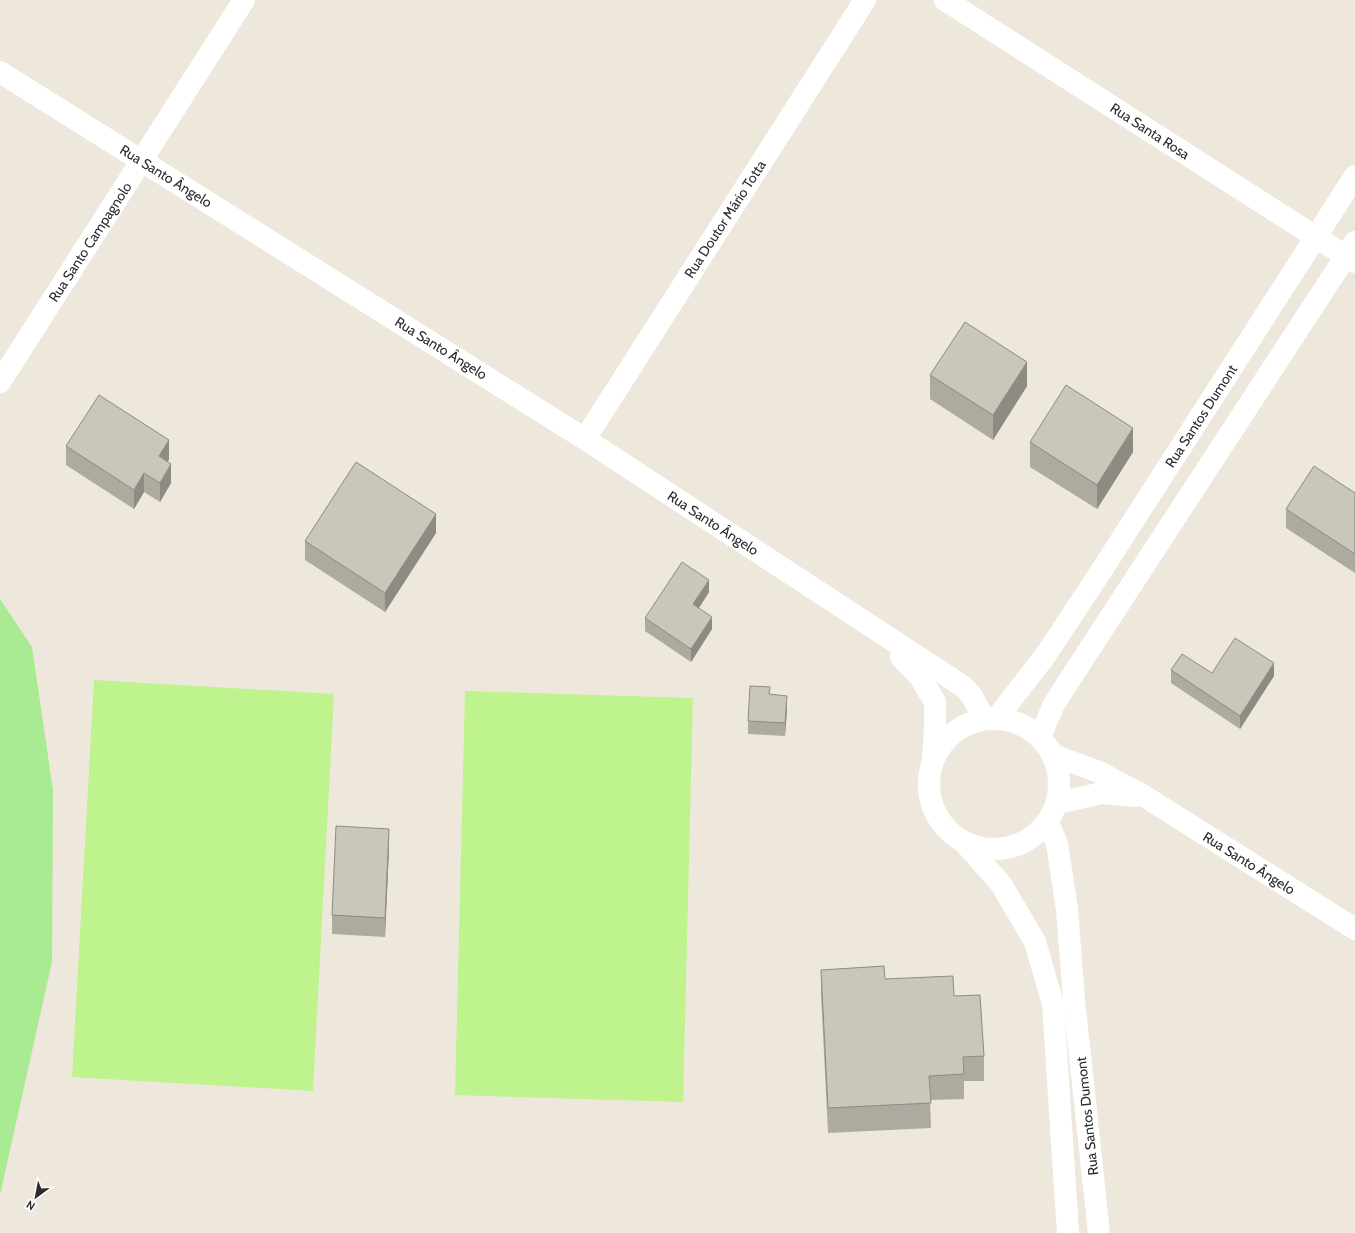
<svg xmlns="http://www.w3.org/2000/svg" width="1355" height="1233" font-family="Cabin,sans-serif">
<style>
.green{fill:#a8eb92}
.pitch{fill:#bef38d}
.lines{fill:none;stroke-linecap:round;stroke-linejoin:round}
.minor{stroke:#fff;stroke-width:22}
.wall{fill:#adaaa0}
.shaded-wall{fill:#8d8b82}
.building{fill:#c9c6ba;stroke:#8d8b82}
.labels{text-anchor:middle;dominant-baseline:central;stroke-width:3.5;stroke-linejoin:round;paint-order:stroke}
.street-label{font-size:14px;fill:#2b2b2b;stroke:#fff}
</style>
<rect width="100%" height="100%" fill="#eee8dc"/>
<path class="green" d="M0 599 32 647 53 790 52 962 0 1195Z"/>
<g class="pitch">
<path d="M94 680 334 694 313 1091 72 1077Z"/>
<path d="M465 691 693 698 683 1102 455 1095Z"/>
</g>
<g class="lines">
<g class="minor">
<path d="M945 0 1355 262"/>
<path d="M0 72 585 439 964 687 972 696 984 719"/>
<path d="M0 382 244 0"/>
<path d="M585 439 865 0"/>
<path d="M901 657 920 677 935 702V729L933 758"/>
<path d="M996 719 1045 656 1096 579 1355 176"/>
<circle cx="994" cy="784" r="65"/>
<path d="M1040 737 1054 704 1074 673 1355 242"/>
<path d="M1053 755 1099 772 1144 796 1355 929"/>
<path d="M1057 803 1102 793 1135 796"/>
<path d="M1048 822 1057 844 1067 909 1074 1000 1099 1233"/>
<path d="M963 841 1001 884 1035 942 1053 1004 1068 1233"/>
</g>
</g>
<g class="wall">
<path d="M930 375 1027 386 993 440 930 399Z"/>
<path d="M1030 442 1133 452 1097 509 1030 467Z"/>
<path d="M66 446 169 459 168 462 171 483 160 502 144 492 134 509 66 465Z"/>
<path d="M1355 493V573L1286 528V509Z"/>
<path d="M436 533 385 612 305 560V541Z"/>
<path d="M709 592 699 608 712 629 691 662 645 631V618Z"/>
<path d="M1171 670 1212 673 1274 676 1240 729 1171 683Z"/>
<path d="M787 709 785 736 748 734V721Z"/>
<path d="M389 848 385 937 332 934V915Z"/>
<path d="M821 970 954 996 984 1056V1081H964V1099L930 1100 931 1128 828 1133 821 994Z"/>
</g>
<g class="shaded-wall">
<path d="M1027 362V386L993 440V415Z"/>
<path d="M1133 428V452L1097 509V485Z"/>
<path d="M169 440V459L159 475V456Z"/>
<path d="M171 464V483L160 502V483Z"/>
<path d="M144 473V492L134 509V490Z"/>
<path d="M436 514V533L385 612V593Z"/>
<path d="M709 580V592L693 617V604Z"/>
<path d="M712 617V629L691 662V649Z"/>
<path d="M1274 663V676L1240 729V716Z"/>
<path d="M787 696V709L785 736V723Z"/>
<path d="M389 829V848L385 937V918Z"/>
</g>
<g class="building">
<path d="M965 322 1027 362 993 415 930 375Z"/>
<path d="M1066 385 1133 428 1097 485 1030 442Z"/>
<path d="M99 395 169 440 159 456 171 464 160 483 144 473 134 490 66 446Z"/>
<path d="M356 462 436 514 385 593 305 541Z"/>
<path d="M1314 466 1355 493V554L1286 509Z"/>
<path d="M682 562 709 580 693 604 712 617 691 649 645 618Z"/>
<path d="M1235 638 1274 663 1240 716 1171 670 1182 654 1212 673Z"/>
<path d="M750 686 770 687 769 694 787 696 785 723 748 721Z"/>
<path d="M336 826 389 829 385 918 332 915Z"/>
<path d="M884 966 885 979 953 976 954 996 980 995 984 1056 963 1057 964 1074 929 1076 931 1103 828 1108 821 970Z"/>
</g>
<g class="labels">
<g class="street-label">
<text transform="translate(1150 131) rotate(33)">Rua Santa Rosa</text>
<text transform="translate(166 176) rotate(32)">Rua Santo Ângelo</text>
<text transform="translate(725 219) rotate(-57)">Rua Doutor Mário Totta</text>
<text transform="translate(90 242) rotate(-57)">Rua Santo Campagnolo</text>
<text transform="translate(441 348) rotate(32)">Rua Santo Ângelo</text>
<text transform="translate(1201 416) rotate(-57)">Rua Santos Dumont</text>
<text transform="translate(713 523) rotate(33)">Rua Santo Ângelo</text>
<text transform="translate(1249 863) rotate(32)">Rua Santo Ângelo</text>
<text transform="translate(1087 1116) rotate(-96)">Rua Santos Dumont</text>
</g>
</g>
<g transform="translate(36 1197) rotate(212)" stroke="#ffffff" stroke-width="3" paint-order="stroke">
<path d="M0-3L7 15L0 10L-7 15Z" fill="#2b2b2b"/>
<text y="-6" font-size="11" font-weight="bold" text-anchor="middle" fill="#2b2b2b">N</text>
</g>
</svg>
